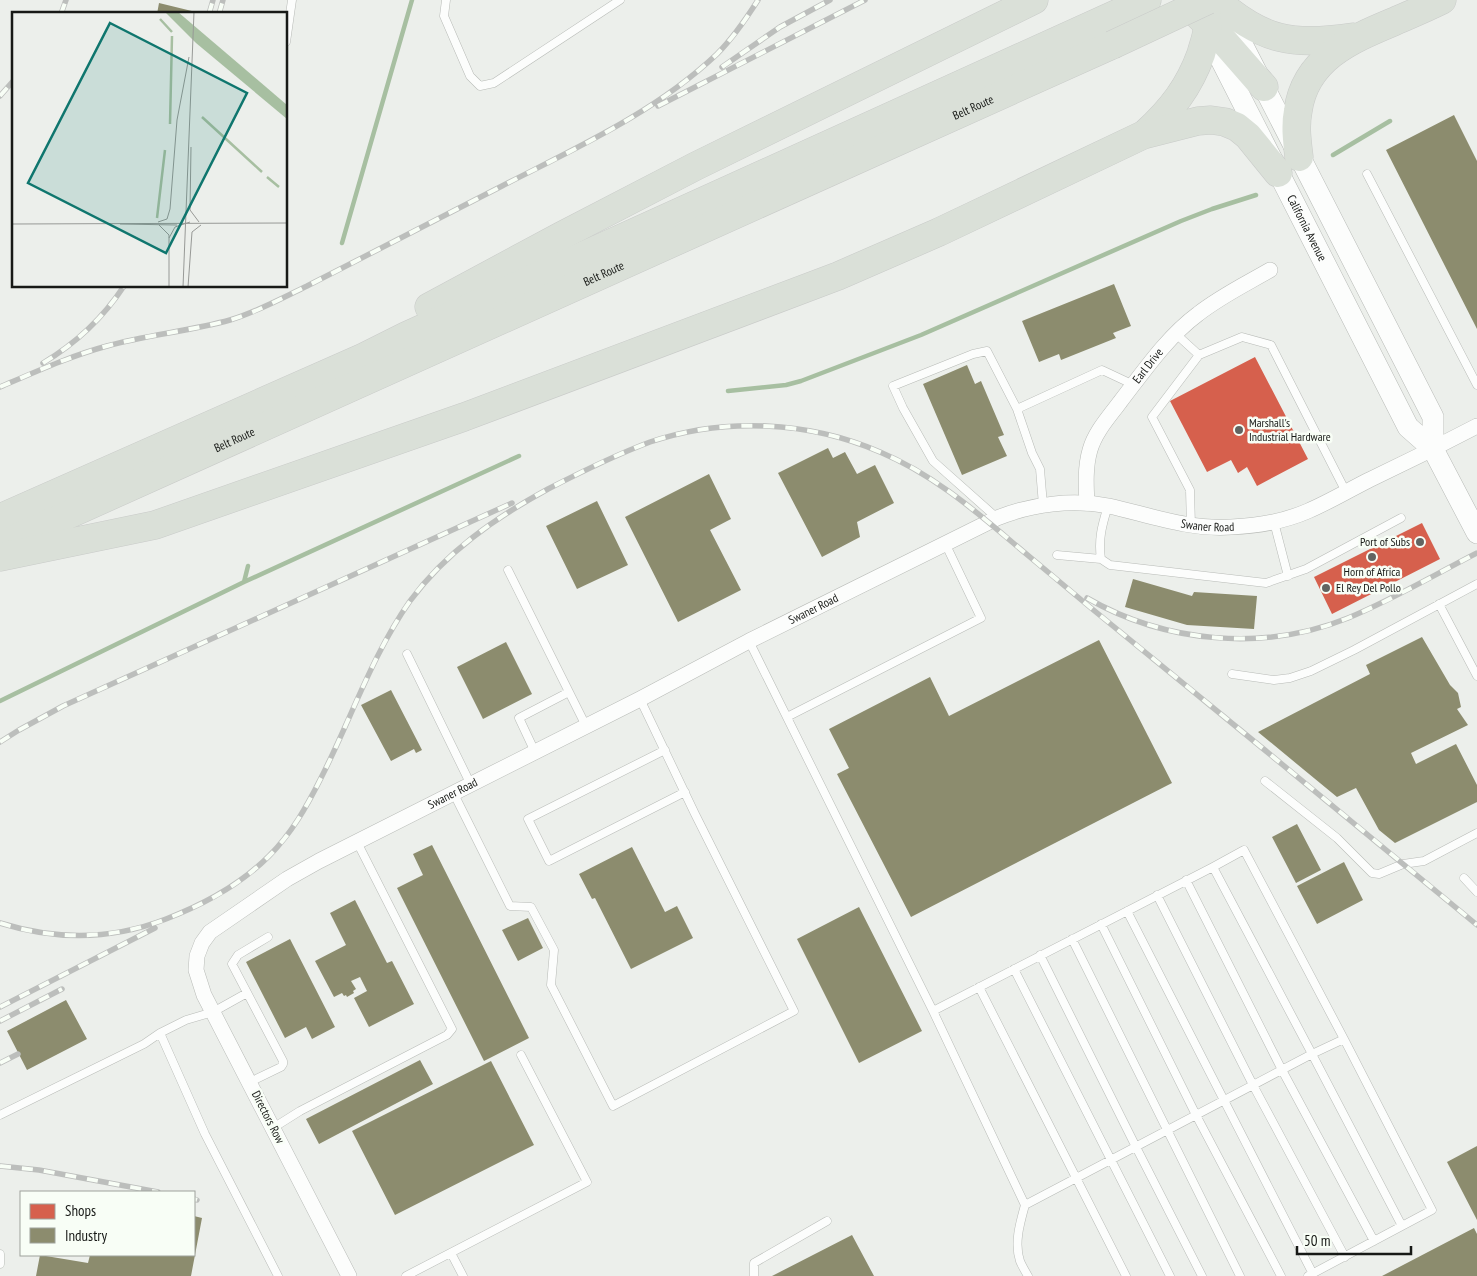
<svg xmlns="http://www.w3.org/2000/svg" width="1477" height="1276" viewBox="0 0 1477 1276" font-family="'PT Sans Narrow',sans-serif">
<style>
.shops{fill:#d6604d}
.industry{fill:#8c8c6e}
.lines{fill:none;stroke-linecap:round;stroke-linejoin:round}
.stream{stroke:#a7bfa1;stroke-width:4.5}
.service-casing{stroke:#b8bbb7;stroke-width:9}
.minor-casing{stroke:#b8bbb7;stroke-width:16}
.secondary-casing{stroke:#b8bbb7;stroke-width:22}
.motorway-casing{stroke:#c9cbc9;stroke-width:29}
.service{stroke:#fcfdfc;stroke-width:8}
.minor{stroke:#fcfdfc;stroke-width:15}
.secondary{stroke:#fcfdfc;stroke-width:21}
.motorway{stroke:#dae0d8;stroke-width:28}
.rail-casing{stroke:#bcbebc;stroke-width:5.5}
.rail{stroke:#f8fef6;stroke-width:4;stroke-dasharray:11;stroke-linecap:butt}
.motorway-bridge-casing{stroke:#c9cbc9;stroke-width:29;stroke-linecap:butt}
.motorway-bridge{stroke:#dae0d8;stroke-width:28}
.poi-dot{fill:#626461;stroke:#f8fef6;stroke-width:2}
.labels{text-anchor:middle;stroke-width:5;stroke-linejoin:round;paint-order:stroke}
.street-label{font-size:12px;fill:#171916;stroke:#f8fef6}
.poi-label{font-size:12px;fill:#171916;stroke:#f8fef6;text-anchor:start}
.inset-river{fill:none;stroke:#a7bfa1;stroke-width:2.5}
.inset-road{fill:none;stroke:#979996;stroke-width:1}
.view{fill:#0f766e;fill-opacity:0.15;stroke:#0f766e;stroke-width:2.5}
.inset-edge{fill:none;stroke:#171916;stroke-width:2.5}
</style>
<rect width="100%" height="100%" fill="#ecefeb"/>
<!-- shops -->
<path class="shops" d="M 1255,357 L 1308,459 L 1257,486 L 1247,467 L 1238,473 L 1231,460 L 1207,472 L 1170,401 Z
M 1422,523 L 1440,559 L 1332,614 L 1314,577 Z"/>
<!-- industry -->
<path class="industry" d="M 159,3 L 200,13 L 200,14 L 157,14 Z
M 1454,115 L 1477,161 L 1477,329 L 1386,150 Z
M 1114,284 L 1131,326 L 1113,333 L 1116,338 L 1061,360 L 1059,354 L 1039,362 L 1022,321 Z
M 967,365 L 975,384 L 981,381 L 1004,435 L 998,437 L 1007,456 L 962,475 L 923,384 Z
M 828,448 L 833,458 L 845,452 L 857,474 L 875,465 L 894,503 L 857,522 L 860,537 L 822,557 L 778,473 Z
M 709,474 L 731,519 L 710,530 L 741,590 L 678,622 L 625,517 Z
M 597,501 L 628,565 L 577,589 L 546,526 Z
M 1133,579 L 1192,596 L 1194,592 L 1257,596 L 1254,629 L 1187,625 L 1125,607 Z
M 1422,637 L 1450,685 L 1458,693 L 1461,707 L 1457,709 L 1468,725 L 1411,753 L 1416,764 L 1456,744 L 1477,785 L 1477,802 L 1395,843 L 1379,830 L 1356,788 L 1337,797 L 1258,732 L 1370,674 L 1366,665 Z
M 1099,640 L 1172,783 L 911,917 L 837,774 L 849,768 L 829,729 L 930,677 L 949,716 Z
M 506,642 L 532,694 L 483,719 L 457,667 Z
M 391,690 L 422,750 L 416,753 L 414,749 L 391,761 L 361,705 Z
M 1297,824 L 1321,870 L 1296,883 L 1272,837 Z
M 432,845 L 529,1038 L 484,1061 L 397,888 L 423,875 L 413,854 Z
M 632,847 L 665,912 L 677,906 L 693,938 L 631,969 L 595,898 L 592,899 L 579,874 Z
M 1344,862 L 1363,900 L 1317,924 L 1297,886 Z
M 355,900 L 387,963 L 392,961 L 414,1004 L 369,1027 L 354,998 L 367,991 L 360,977 L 351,981 L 356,989 L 353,991 L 354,993 L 347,997 L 346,995 L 344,996 L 342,993 L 334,997 L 315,961 L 346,945 L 330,913 Z
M 859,907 L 922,1031 L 859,1063 L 797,939 Z
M 528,918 L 543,948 L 518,961 L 502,930 Z
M 290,939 L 335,1027 L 312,1039 L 306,1027 L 285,1038 L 246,962 Z
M 66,1000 L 87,1039 L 27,1070 L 7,1031 Z
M 420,1060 L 433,1084 L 319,1144 L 306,1119 Z
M 491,1061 L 534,1145 L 395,1215 L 352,1131 Z
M 1477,1146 L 1477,1220 L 1447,1162 Z
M 194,1216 L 202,1218 L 191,1276 L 36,1276 L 40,1255 L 88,1263 L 90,1255 L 194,1255 Z
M 1474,1228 L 1477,1234 L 1477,1276 L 1382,1276 Z
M 852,1235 L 874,1276 L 772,1276 Z"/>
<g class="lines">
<!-- stream -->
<path class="stream" d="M 1333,155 L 1390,121
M 342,243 L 412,0
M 728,391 L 786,385 L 801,381 L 921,335 L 1181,221 L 1212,209 L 1256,195
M 244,582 L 248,566
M 0,701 L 244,582 L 519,456"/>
<!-- service casing -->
<g class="service-casing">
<path id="service" d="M 446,0 L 444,16 L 470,76 L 480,86 L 494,83 L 620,0
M 286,42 L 292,0
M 1367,174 L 1477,385
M 1176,334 L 1199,355 L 1242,337 L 1271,345 L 1346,492
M 1043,505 L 1040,469 L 1032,453 L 1017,409 L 1102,370 L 1134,385
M 1108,506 C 1102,525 1098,540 1101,559 L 1110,565 L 1266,583 L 1306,569 L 1401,518
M 997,518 L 933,461 L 903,408 L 893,386 L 973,354 L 987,351 L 1017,409
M 1274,522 L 1288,576
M 1191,526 L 1190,490 L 1152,417 L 1199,355
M 1057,555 L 1101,559
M 508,570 L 569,692
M 1439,604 L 1477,676
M 749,641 L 933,1011 L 1025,1205 L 1312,1054 L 1213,867 L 933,1011
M 407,654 L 471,785
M 1232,674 L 1274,680 L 1290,678 L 1311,671 L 1354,650 L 1477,584
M 787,717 L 981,618 L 945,543
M 665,750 L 528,819 L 549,861 L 685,792
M 535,752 L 519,718 L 569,692 L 586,726
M 1265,781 L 1337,838 L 1372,873 L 1379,874 L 1403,864 L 1424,861 L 1477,833
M 454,794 L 510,906 L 531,907 L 554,950 L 551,985 L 613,1106 L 794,1011 L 695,814 L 640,699
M 1213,867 L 1244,850 L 1344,1039
M 1464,878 L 1477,892
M 1186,880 L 1282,1070 L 1374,1241
M 1157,895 L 1253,1085 L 1345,1257
M 1127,911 L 1313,1274
M 1101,924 L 1196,1115 L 1281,1276
M 1072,939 L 1240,1276
M 1040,955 L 1136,1147 L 1202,1276
M 1014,969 L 1170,1276
M 979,987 L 1126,1276
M 247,993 L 213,1012 L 186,1020 L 160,1033 L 205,1134 L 278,1276
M 250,1082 L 281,1067 L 283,1064 L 283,1061 L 232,964 L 238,955 L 268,937
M 0,1115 L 144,1044 L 160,1033
M 273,1128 L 300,1111 L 447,1035 L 452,1029 L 357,842
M 1025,1205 C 1020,1223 1014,1243 1020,1261 C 1022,1266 1025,1271 1028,1276
M 451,1253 L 463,1276
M 0,1254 L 0,1264
M 406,1276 L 587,1182 L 521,1055
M 754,1276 L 754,1263 L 827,1221
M 1308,1276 L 1432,1210 L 1344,1039 L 1312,1054 L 1402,1226"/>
</g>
<!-- minor casing -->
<g class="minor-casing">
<g id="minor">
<path id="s1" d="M 1087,503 C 1086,486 1085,467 1090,450 C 1095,432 1109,417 1120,402 C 1144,371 1167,337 1198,314 C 1221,296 1246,284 1270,270"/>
<path id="s2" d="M 349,1276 L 204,995 L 196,970 L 197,956 L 202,943 L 210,932 L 287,879 L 319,861 L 640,699 L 749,641 L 997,518 C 1032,504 1072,499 1109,506 C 1149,515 1189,530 1231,527 C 1257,526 1285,521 1308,511 C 1329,502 1349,490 1369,480 C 1405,463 1441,445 1477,426"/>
</g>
</g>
<!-- secondary casing -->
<g class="secondary-casing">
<g id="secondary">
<path d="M 1223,7 L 1433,417 L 1433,449"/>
<path id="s3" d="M 1207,32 L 1408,427 L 1433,449 L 1477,533"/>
</g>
</g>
<!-- motorway casing -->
<g class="motorway-casing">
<g id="motorway">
<path d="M 1216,0 C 1262,41 1293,46 1353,37"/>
<path d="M 1197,14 L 1222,39 L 1264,87"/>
<path d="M 1146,133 C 1172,109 1189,87 1201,54 C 1203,46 1206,39 1207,31 C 1208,21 1206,10 1205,0"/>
<path d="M 1299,157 C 1297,141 1295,126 1298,111 C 1305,59 1350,40 1393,22 C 1409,15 1426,8 1442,0"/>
<path d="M 429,307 L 561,236 L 696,166 L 1034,0"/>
<path d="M 0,518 L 364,357 L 406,336 L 1147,0"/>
<path id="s4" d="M 1,545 L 1112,45"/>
<path d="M 0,557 L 155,525 L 464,417 L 838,276 L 939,232 L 1143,135 L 1198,121 L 1211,120 L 1225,122 L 1237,127 L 1248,136 L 1278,173"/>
</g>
</g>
<!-- service -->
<use href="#service" class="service"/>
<!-- minor -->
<use href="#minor" class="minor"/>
<!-- secondary -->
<use href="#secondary" class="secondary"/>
<!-- motorway -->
<use href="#motorway" class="motorway"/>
<!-- rail casing -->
<g class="rail-casing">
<path id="rail" d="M 61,14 L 66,0
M 209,14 L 213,0
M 219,14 L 223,0
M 722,67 L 780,27 L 830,0
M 0,96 L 14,80
M 658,106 L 865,0
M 43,363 C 75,344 103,318 124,286
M 0,387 C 35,372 70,356 107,346 C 147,335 190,331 230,320 C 257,312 282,298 307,286 C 372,253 437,219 502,186 C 576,148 656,112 717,54 C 733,38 746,19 758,0
M 1087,598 C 1165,643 1264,652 1348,618 C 1392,600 1434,575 1477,553
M 0,742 L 19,730 L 63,706 L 512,503
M 0,923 C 55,940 112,940 166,919 C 205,904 240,885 269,856 C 292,833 307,806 321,778 C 351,719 372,655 410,601 C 446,552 495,518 548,489 C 581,472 615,455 650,442 C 724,417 809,421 880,452 C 930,473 971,507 1012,542 C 1038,564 1065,586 1091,608 C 1220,713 1349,819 1477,925
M 0,1007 L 155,928
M 0,1021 L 62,989
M 0,1063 L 18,1054
M 0,1166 L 39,1170 L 158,1192
M 194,1199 L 197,1200"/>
</g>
<!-- rail -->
<use href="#rail" class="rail"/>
<!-- motorway-bridge casing -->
<g class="motorway-bridge-casing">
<path id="motorway-bridge" d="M 1112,45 L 1208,0"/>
</g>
<!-- motorway-bridge -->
<use href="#motorway-bridge" class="motorway-bridge"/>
</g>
<!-- markers -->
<g class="poi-dot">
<circle cx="1239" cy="430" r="5"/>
<circle cx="1420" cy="542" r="5"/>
<circle cx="1372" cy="557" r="5"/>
<circle cx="1326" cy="588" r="5"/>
</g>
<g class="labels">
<!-- street labels -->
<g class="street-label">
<text dy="4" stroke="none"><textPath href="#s4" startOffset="1066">Belt Route</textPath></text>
<text dy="4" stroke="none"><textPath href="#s3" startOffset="220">California Avenue</textPath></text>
<text dy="4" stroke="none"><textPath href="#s4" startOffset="661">Belt Route</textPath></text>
<text dy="4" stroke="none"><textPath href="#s1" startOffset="156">Earl Drive</textPath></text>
<text dy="4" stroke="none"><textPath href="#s4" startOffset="256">Belt Route</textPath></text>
<text dy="4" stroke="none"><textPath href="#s2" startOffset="1489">Swaner Road</textPath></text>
<text dy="4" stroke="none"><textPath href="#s2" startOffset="1069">Swaner Road</textPath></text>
<text dy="4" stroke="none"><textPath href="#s2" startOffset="664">Swaner Road</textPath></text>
<text transform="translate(268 1117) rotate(63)" y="4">Directors Row</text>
</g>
<!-- poi labels -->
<g class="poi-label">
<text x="1249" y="427">Marshall's<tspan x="1249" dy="14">Industrial Hardware</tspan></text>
<text x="1410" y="546" text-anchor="end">Port of Subs</text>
<text x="1372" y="576" text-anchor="middle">Horn of Africa</text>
<text x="1336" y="592">El Rey Del Pollo</text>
</g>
</g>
<!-- overview -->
<g transform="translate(12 12)">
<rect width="275" height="275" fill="#ecefeb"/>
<path d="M 153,0 L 166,0 L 275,93 L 275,107 L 184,31 Z" fill="#a7bfa1"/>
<path class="inset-river" d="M 148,7 L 160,20M 190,105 L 250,160M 158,112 L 160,24M 255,165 L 267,175M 145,206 L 153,138"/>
<path class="inset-road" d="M 179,135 L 178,198 L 187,210M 146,210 L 155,207 L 158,197 L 165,108 L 177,45M 0,212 L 275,211M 108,212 L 165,213M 147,213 L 157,223 L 157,275M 157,226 L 163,215 L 178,210M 171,275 L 182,0M 176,275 L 180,220 L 189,213"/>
<path class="view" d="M 98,11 L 235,81 L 154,241 L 16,171 Z"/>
<rect width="275" height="275" class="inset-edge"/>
</g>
<!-- legend -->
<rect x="20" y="1191" width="175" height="65" fill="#f8fef6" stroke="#9ea29c"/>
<rect x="30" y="1204" width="25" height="15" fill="#d6604d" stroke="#9ea29c"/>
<text x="65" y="1216" font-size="15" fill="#171916">Shops</text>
<rect x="30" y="1228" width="25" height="15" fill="#8c8c6e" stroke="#9ea29c"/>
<text x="65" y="1241" font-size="15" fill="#171916">Industry</text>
<!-- scale -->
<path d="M1297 1246v8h114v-8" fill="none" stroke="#171916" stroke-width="2.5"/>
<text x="1304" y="1246" font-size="15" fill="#171916" stroke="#f8fef6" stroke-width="4" paint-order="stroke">50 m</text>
</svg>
